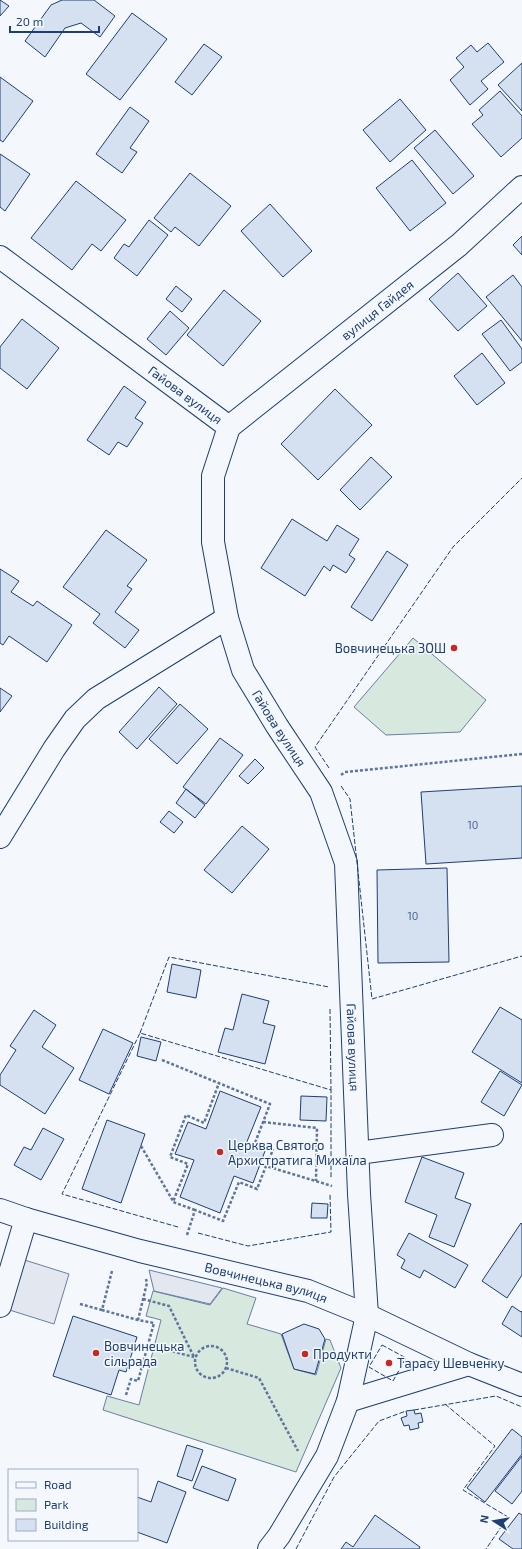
<svg xmlns="http://www.w3.org/2000/svg" width="522" height="1549" viewBox="0 0 522 1549" font-family="'Exo 2',sans-serif">
<style>
.green{fill:#d7e8df;stroke:#687fa3}
.parking{fill:#e3e8f0;stroke:#687fa3}
.building{fill:#d5e0f0;stroke:#1d3f73}
.lines{fill:none;stroke-linecap:round;stroke-linejoin:round}
.minor-casing{stroke:#1d3f73;stroke-width:24}
.path{stroke:#5e769c;stroke-width:2.5;stroke-dasharray:3 2;stroke-linecap:butt}
.minor{stroke:#f4f7fb;stroke-width:22}
.fence{stroke:#1d3f73;stroke-width:1;stroke-dasharray:5 2;stroke-linecap:butt}
.poi-dot{fill:#c62828;stroke:#f4f7fb;stroke-width:1.5}
.labels{text-anchor:middle;stroke-width:3;stroke-linejoin:round;paint-order:stroke}
.number-label{font-size:11px;fill:#4b6792}
.street-label{font-size:13px;fill:#1d3f73;stroke:#f4f7fb}
.poi-label{font-size:13px;fill:#1d3f73;stroke:#f4f7fb;text-anchor:start}
</style>
<rect width="100%" height="100%" fill="#f4f7fb"/>
<!-- green -->
<path class="green" d="M 413,638 L 486,700 L 460,732 L 386,735 L 354,707 Z
M 223,1288 L 256,1298 L 247,1324 L 281,1334 L 294,1369 L 316,1375 L 326,1339 L 330,1340 L 341,1368 L 296,1472 L 103,1410 L 107,1396 L 139,1405 L 161,1320 L 146,1316 L 153,1291 L 210,1305 Z"/>
<!-- parking -->
<path class="parking" d="M 15,1257 L 69,1274 L 54,1324 L 0,1307 Z
M 149,1270 L 222,1288 L 210,1304 L 154,1291 Z"/>
<!-- building -->
<path class="building" d="M 0,0 L 9,6 L 0,16 Z
M 62,0 L 94,0 L 115,16 L 100,37 L 81,23 L 65,28 L 45,57 L 25,41 L 51,5 Z
M 132,13 L 167,39 L 120,100 L 86,74 Z
M 488,43 L 504,62 L 481,81 L 488,89 L 470,105 L 450,80 L 464,67 L 456,58 L 471,45 L 477,52 Z
M 204,44 L 222,57 L 192,95 L 175,82 Z
M 522,63 L 522,111 L 498,85 Z
M 0,77 L 33,101 L 3,142 L 0,140 Z
M 500,91 L 522,116 L 522,138 L 501,157 L 472,124 L 483,115 L 479,110 Z
M 400,99 L 426,130 L 390,162 L 363,130 Z
M 130,107 L 149,121 L 130,148 L 137,152 L 122,173 L 96,154 Z
M 435,130 L 474,176 L 453,194 L 414,148 Z
M 0,154 L 30,174 L 5,211 L 0,207 Z
M 412,160 L 446,203 L 410,231 L 376,188 Z
M 190,173 L 231,206 L 199,246 L 175,227 L 171,232 L 154,218 Z
M 76,181 L 126,220 L 101,251 L 92,244 L 72,270 L 31,238 Z
M 270,204 L 312,251 L 283,277 L 241,231 Z
M 149,220 L 168,235 L 137,276 L 114,258 L 124,244 L 129,247 Z
M 522,236 L 522,255 L 513,245 Z
M 458,273 L 487,306 L 458,331 L 429,299 Z
M 513,275 L 522,287 L 522,341 L 486,297 Z
M 176,286 L 192,299 L 182,312 L 166,299 Z
M 224,290 L 261,321 L 223,366 L 187,335 Z
M 170,311 L 189,328 L 166,355 L 147,339 Z
M 22,319 L 59,348 L 27,389 L 0,368 L 0,347 Z
M 501,320 L 522,349 L 522,362 L 510,371 L 482,334 Z
M 482,353 L 505,383 L 477,405 L 454,376 Z
M 124,386 L 146,402 L 135,418 L 143,423 L 127,447 L 118,442 L 109,455 L 87,440 Z
M 335,389 L 372,425 L 318,480 L 281,444 Z
M 371,457 L 392,477 L 360,510 L 340,490 Z
M 292,519 L 327,541 L 337,525 L 359,539 L 349,555 L 355,559 L 346,573 L 333,565 L 330,571 L 324,566 L 305,596 L 261,568 Z
M 106,530 L 147,560 L 127,586 L 132,589 L 115,612 L 139,630 L 125,648 L 93,623 L 100,614 L 63,587 Z
M 387,551 L 408,565 L 372,621 L 351,607 Z
M 0,569 L 19,581 L 11,592 L 33,606 L 37,601 L 72,625 L 47,662 L 9,636 L 3,645 L 0,643 Z
M 159,687 L 177,704 L 137,749 L 119,732 Z
M 0,688 L 12,696 L 0,712 Z
M 180,704 L 208,729 L 177,764 L 149,739 Z
M 220,738 L 243,755 L 206,804 L 183,787 Z
M 255,759 L 264,768 L 248,784 L 239,776 Z
M 522,786 L 522,858 L 426,864 L 421,792 Z
M 186,789 L 205,805 L 195,818 L 176,803 Z
M 169,811 L 183,822 L 174,833 L 160,822 Z
M 242,826 L 269,849 L 232,893 L 204,870 Z
M 447,868 L 449,962 L 378,963 L 377,870 Z
M 172,964 L 201,970 L 196,998 L 167,992 Z
M 242,994 L 269,1001 L 263,1023 L 275,1026 L 265,1064 L 218,1052 L 225,1028 L 233,1030 Z
M 500,1007 L 522,1020 L 522,1083 L 472,1052 Z
M 34,1010 L 56,1025 L 42,1047 L 74,1068 L 45,1114 L 0,1085 L 0,1075 L 16,1050 L 10,1046 Z
M 103,1029 L 133,1043 L 109,1094 L 79,1080 Z
M 141,1037 L 161,1042 L 156,1061 L 137,1056 Z
M 500,1071 L 522,1085 L 504,1116 L 481,1102 Z
M 220,1091 L 261,1107 L 246,1144 L 265,1151 L 253,1183 L 234,1176 L 220,1213 L 180,1197 L 194,1160 L 175,1154 L 188,1122 L 206,1129 Z
M 301,1096 L 327,1097 L 326,1121 L 300,1120 Z
M 107,1120 L 145,1134 L 121,1203 L 82,1189 Z
M 43,1128 L 64,1139 L 41,1180 L 14,1165 L 24,1147 L 31,1150 Z
M 422,1157 L 464,1173 L 455,1198 L 471,1204 L 454,1247 L 429,1237 L 437,1215 L 405,1202 Z
M 312,1203 L 328,1204 L 327,1218 L 311,1218 Z
M 521,1223 L 522,1224 L 522,1275 L 507,1298 L 482,1281 Z
M 409,1233 L 468,1265 L 455,1288 L 424,1270 L 420,1278 L 401,1268 L 405,1260 L 397,1255 Z
M 512,1306 L 521,1312 L 522,1311 L 522,1337 L 502,1324 Z
M 73,1316 L 137,1337 L 126,1372 L 119,1370 L 111,1395 L 53,1376 Z
M 304,1324 L 319,1329 L 325,1339 L 315,1374 L 294,1369 L 282,1334 Z
M 414,1410 L 415,1414 L 421,1413 L 423,1422 L 418,1423 L 419,1428 L 410,1430 L 409,1425 L 404,1426 L 401,1418 L 407,1416 L 406,1411 Z
M 512,1429 L 522,1437 L 522,1454 L 485,1502 L 467,1488 Z
M 187,1445 L 203,1450 L 192,1481 L 177,1476 Z
M 522,1456 L 522,1491 L 512,1504 L 495,1491 Z
M 202,1466 L 236,1479 L 228,1501 L 193,1488 Z
M 158,1481 L 186,1492 L 167,1543 L 137,1532 L 137,1497 L 151,1502 Z
M 519,1513 L 522,1515 L 522,1549 L 513,1549 L 499,1539 Z
M 375,1515 L 420,1547 L 419,1549 L 341,1549 L 346,1542 L 353,1547 Z"/>
<g class="lines">
<!-- minor casing -->
<g class="minor-casing">
<g id="minor">
<path id="s1" d="M 0,257 L 229,427 L 213,476 L 213,542 L 227,618 L 243,670 L 277,726 L 321,792 L 346,863 L 359,1194 L 367,1315 L 348,1401 L 327,1456 L 279,1536 L 269,1549"/>
<path id="s2" d="M 229,427 L 459,245 L 522,187"/>
<path d="M 0,837 L 54,749 L 75,719 L 96,699 L 227,618"/>
<path d="M 358,1153 L 492,1135"/>
<path id="s3" d="M 0,1210 L 26,1219 L 140,1251 L 308,1291 L 367,1315 L 469,1364 L 522,1385"/>
<path d="M 0,1306 L 26,1219"/>
<path d="M 348,1401 L 469,1364"/>
</g>
</g>
<!-- path -->
<path class="path" d="M 341,775 L 345,772 L 522,754
M 162,1060 L 270,1104 L 255,1143 L 273,1150 L 266,1166
M 263,1122 L 317,1128 L 316,1181
M 141,1146 L 173,1201
M 195,1210 L 173,1202 L 188,1164 L 170,1157 L 186,1115 L 204,1123 L 219,1083
M 187,1235 L 195,1210 L 223,1221 L 239,1182 L 257,1189 L 266,1166 L 332,1186
M 112,1271 L 102,1310 L 138,1320
M 143,1299 L 169,1306 L 194,1357
M 80,1304 L 102,1310
M 148,1345 L 194,1357
M195 1362a16 16 0 1 1 32 0a16 16 0 1 1-32 0Z
M 226,1368 L 259,1378 L 298,1451
M 126,1395 L 131,1379 L 138,1381 L 154,1323 L 138,1320 L 147,1283 L 146,1279"/>
<!-- minor -->
<use href="#minor" class="minor"/>
<!-- fence -->
<path class="fence" d="M 329,768 L 315,747 L 453,547 L 522,478
M 341,786 L 350,799 L 372,999 L 522,956
M 330,1009 L 331,1090
M 140,1033 L 169,957 L 329,987
M 178,1227 L 62,1194 L 140,1033 L 331,1090 L 331,1179
M 198,1233 L 248,1246 L 331,1232 L 330,1194
M 382,1345 L 406,1358 L 393,1381 L 369,1367 Z
M 445,1404 L 495,1446 L 463,1490 L 508,1517 L 486,1549
M 414,1410 L 496,1396 L 522,1407
M 296,1549 L 334,1477 L 379,1421 L 406,1411"/>
</g>
<!-- markers -->
<g class="poi-dot">
<circle cx="454" cy="648" r="4"/>
<circle cx="220" cy="1152" r="4"/>
<circle cx="96" cy="1353" r="4"/>
<circle cx="305" cy="1354" r="4"/>
<circle cx="389" cy="1363" r="4"/>
</g>
<g class="labels">
<!-- number labels -->
<g class="number-label">
<text x="473" y="829">10</text>
<text x="413" y="920">10</text>
</g>
<!-- street labels -->
<g class="street-label">
<text dy="5" stroke="none"><textPath href="#s2" startOffset="189">вулиця Гайдея</textPath></text>
<text dy="5" stroke="none"><textPath href="#s1" startOffset="231">Гайова вулиця</textPath></text>
<text dy="5" stroke="none"><textPath href="#s1" startOffset="603">Гайова вулиця</textPath></text>
<text dy="5" stroke="none"><textPath href="#s1" startOffset="939">Гайова вулиця</textPath></text>
<text dy="5" stroke="none"><textPath href="#s3" startOffset="276">Вовчинецька вулиця</textPath></text>
</g>
<!-- poi labels -->
<g class="poi-label">
<text x="446" y="653" text-anchor="end">Вовчинецька ЗОШ</text>
<text x="228" y="1150">Церква Святого<tspan x="228" dy="15">Архистратига Михаїла</tspan></text>
<text x="104" y="1351">Вовчинецька<tspan x="104" dy="15">сільрада</tspan></text>
<text x="313" y="1359">Продукти</text>
<text x="397" y="1368">Тарасу Шевченку</text>
</g>
</g>
<!-- legend -->
<rect x="8" y="1469" width="130" height="72" fill="#f4f7fb" stroke="#9eadc5"/>
<rect x="16" y="1482" width="20" height="6" fill="#f4f7fb" stroke="#9eadc5"/>
<text x="44" y="1489" font-size="12" fill="#1d3f73">Road</text>
<rect x="16" y="1499" width="20" height="12" fill="#d7e8df" stroke="#9eadc5"/>
<text x="44" y="1509" font-size="12" fill="#1d3f73">Park</text>
<rect x="16" y="1519" width="20" height="12" fill="#d5e0f0" stroke="#9eadc5"/>
<text x="44" y="1529" font-size="12" fill="#1d3f73">Building</text>
<!-- north arrow -->
<g transform="translate(494 1521) rotate(282)" stroke="#f4f7fb" stroke-width="3" paint-order="stroke">
<path d="M0-3L7 15L0 10L-7 15Z" fill="#1d3f73"/>
<text y="-6" font-size="11" font-weight="bold" text-anchor="middle" fill="#1d3f73">N</text>
</g>
<!-- scale -->
<path d="M10 26v6h89v-6" fill="none" stroke="#1d3f73" stroke-width="2"/>
<text x="16" y="26" font-size="12" fill="#1d3f73" stroke="#f4f7fb" stroke-width="3" paint-order="stroke">20 m</text>
</svg>
